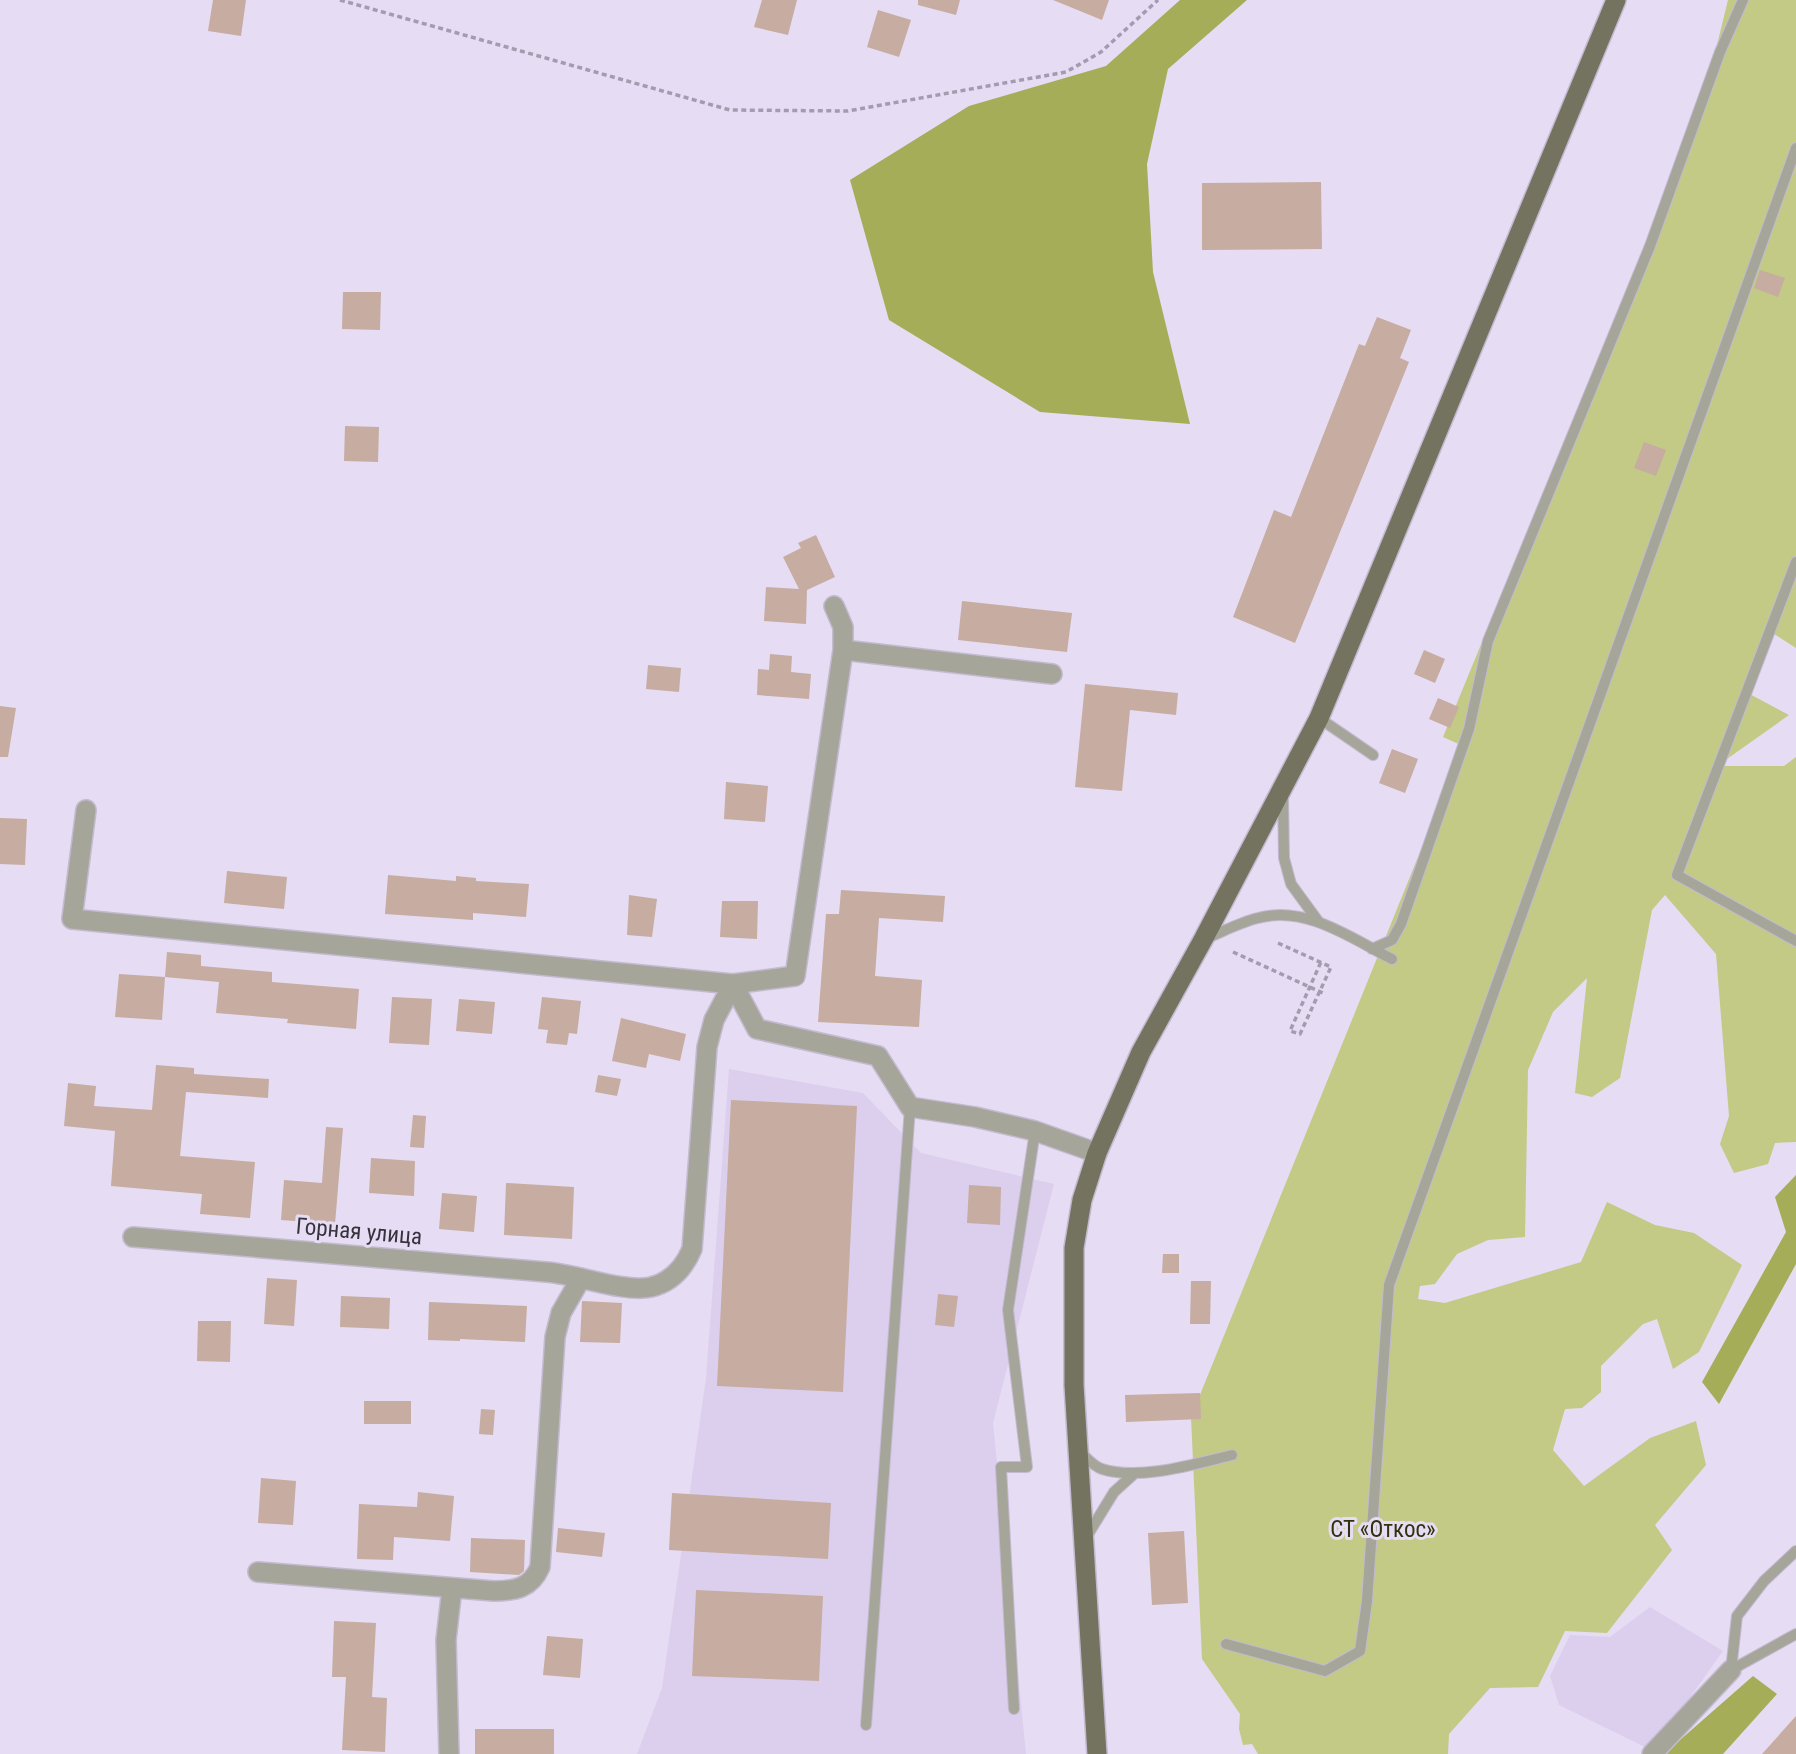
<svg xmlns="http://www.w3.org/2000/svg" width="1796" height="1754" viewBox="0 0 1796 1754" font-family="'Roboto Condensed',sans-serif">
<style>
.built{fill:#dccfee}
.green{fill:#c2ca85}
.forest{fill:#a5ad59}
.building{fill:#c6aca1}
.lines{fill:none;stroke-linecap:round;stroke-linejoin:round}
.service-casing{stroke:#c3bacf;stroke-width:12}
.minor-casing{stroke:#c3bacf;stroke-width:22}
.primary-casing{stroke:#c3bacf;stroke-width:22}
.path{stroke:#a39cae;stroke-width:3.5;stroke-dasharray:5 3.5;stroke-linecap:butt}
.service{stroke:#a5a59a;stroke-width:10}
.minor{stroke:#a5a59a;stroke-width:19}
.primary{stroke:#737360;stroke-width:19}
.labels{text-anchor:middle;stroke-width:6;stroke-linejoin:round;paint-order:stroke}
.street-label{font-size:23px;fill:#37333d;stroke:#e6dcf4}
.park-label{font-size:23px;fill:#2e320d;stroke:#e6dcf4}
</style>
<rect width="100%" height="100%" fill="#e6dcf4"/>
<!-- built -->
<path class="built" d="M 729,1069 L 863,1093 L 921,1153 L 1054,1184 L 993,1423 L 1026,1754 L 637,1754 L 662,1688 L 706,1378 Z
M 1650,1607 L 1723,1651 L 1681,1710 L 1645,1747 L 1559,1705 L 1550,1676 L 1570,1635 L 1610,1637 Z"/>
<!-- green -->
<path class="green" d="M 1728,0 L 1796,0 L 1796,648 L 1768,630 L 1744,691 L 1789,715 L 1717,766 L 1784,766 L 1796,757 L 1796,1142 L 1775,1143 L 1768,1164 L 1734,1173 L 1720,1144 L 1729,1116 L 1716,954 L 1665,895 L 1652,910 L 1620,1078 L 1592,1097 L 1575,1093 L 1587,978 L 1553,1012 L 1528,1070 L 1525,1237 L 1488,1240 L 1457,1254 L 1435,1284 L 1420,1286 L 1418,1299 L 1445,1303 L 1581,1262 L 1607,1202 L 1655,1225 L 1694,1233 L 1742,1265 L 1699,1352 L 1673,1369 L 1657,1319 L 1643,1324 L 1601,1366 L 1601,1392 L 1582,1408 L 1565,1409 L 1553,1450 L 1584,1486 L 1650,1438 L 1696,1421 L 1706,1465 L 1655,1525 L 1672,1550 L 1607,1633 L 1565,1631 L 1538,1687 L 1490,1688 L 1449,1734 L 1448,1754 L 1258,1754 L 1252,1744 L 1243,1745 L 1239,1729 L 1240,1714 L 1202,1659 L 1191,1417 L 1463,746 L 1443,737 L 1702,106 Z"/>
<!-- forest -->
<path class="forest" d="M 1180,0 L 1247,0 L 1168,69 L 1147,164 L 1153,272 L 1190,424 L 1040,412 L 889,320 L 850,180 L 969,106 L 1106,66 Z
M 1796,1175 L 1796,1264 L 1719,1404 L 1702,1382 L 1786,1232 L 1775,1197 Z
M 1753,1676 L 1777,1694 L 1723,1754 L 1664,1754 Z"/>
<!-- building -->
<path class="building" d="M 213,0 L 246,0 L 241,36 L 208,31 Z
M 762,0 L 797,0 L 788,35 L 754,27 Z
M 918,0 L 960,0 L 956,15 L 918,5 Z
M 1053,0 L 1109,0 L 1102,20 Z
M 878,10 L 911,20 L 899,57 L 867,47 Z
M 1321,182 L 1322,249 L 1202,250 L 1202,183 Z
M 1760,270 L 1785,278 L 1778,297 L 1754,288 Z
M 343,292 L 381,292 L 380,330 L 342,329 Z
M 1377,317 L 1411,330 L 1400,358 L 1409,362 L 1295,643 L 1233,617 L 1274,510 L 1291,517 L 1359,344 L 1365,346 Z
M 345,426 L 379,427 L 378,462 L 344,461 Z
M 1644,442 L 1666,450 L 1656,476 L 1634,468 Z
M 816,535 L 835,577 L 807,590 L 806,624 L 764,621 L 766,587 L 799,589 L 783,557 L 801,548 L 798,543 Z
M 962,601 L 1072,613 L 1067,652 L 958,640 Z
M 1424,650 L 1445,659 L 1435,683 L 1414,674 Z
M 770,654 L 792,656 L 791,672 L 811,674 L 809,699 L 757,695 L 758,669 L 769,670 Z
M 648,665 L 681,668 L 679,692 L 646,689 Z
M 1085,684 L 1178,693 L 1176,715 L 1130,710 L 1122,791 L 1075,787 Z
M 1438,698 L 1459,707 L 1450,728 L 1429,719 Z
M 0,706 L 16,708 L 8,757 L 0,757 Z
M 1392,749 L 1418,759 L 1405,793 L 1379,783 Z
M 726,782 L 768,786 L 765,822 L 724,819 Z
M 0,818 L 27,819 L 25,865 L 0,864 Z
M 227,871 L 287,877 L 284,909 L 224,903 Z
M 388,875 L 456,881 L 456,876 L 476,878 L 476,881 L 529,884 L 526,917 L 473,913 L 473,920 L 385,914 Z
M 841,890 L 945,896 L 943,922 L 879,918 L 875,976 L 922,980 L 919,1027 L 818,1022 L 826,914 L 839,914 Z
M 629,895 L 657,899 L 652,937 L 627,935 Z
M 722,901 L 758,901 L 757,939 L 720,937 Z
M 167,952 L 201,955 L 201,966 L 272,972 L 272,982 L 359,989 L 356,1029 L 287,1023 L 288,1019 L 216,1013 L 219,982 L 165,977 Z
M 119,974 L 165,977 L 162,1020 L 115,1017 Z
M 392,997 L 432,999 L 429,1045 L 389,1043 Z
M 542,997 L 581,1001 L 577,1034 L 569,1033 L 567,1045 L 546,1043 L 548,1030 L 538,1029 Z
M 459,999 L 495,1002 L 492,1034 L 456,1031 Z
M 621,1018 L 686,1034 L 680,1061 L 649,1054 L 646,1068 L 612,1061 Z
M 156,1065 L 194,1068 L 194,1074 L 269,1079 L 268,1098 L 186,1092 L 180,1156 L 255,1162 L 250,1218 L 200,1214 L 202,1194 L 111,1186 L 115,1131 L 64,1126 L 68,1083 L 96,1086 L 94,1106 L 152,1110 Z
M 598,1075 L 621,1079 L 617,1096 L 595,1092 Z
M 731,1100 L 857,1106 L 843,1392 L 717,1386 Z
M 413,1115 L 426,1116 L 424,1148 L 410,1147 Z
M 326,1127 L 343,1128 L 335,1224 L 281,1220 L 284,1180 L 322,1183 Z
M 371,1158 L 415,1161 L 414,1196 L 369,1193 Z
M 506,1183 L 574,1187 L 572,1239 L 504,1235 Z
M 969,1185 L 1001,1187 L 1000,1225 L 967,1223 Z
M 442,1193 L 477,1196 L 474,1232 L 439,1229 Z
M 1163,1254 L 1179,1254 L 1179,1273 L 1162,1273 Z
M 267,1278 L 297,1280 L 294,1326 L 264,1324 Z
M 1191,1281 L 1211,1281 L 1210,1324 L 1190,1324 Z
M 938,1294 L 958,1296 L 954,1327 L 935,1325 Z
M 341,1296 L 390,1298 L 389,1329 L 340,1327 Z
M 582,1301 L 622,1303 L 620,1343 L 580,1342 Z
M 429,1302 L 527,1306 L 525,1342 L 460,1339 L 460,1341 L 428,1340 Z
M 198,1321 L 231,1321 L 230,1362 L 197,1361 Z
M 1200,1393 L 1201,1419 L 1126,1422 L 1125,1395 Z
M 364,1401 L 411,1401 L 411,1424 L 364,1424 Z
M 481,1409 L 495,1410 L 493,1435 L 479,1434 Z
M 261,1478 L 296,1481 L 293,1525 L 258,1523 Z
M 418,1492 L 454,1496 L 450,1541 L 394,1537 L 393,1560 L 357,1559 L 359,1504 L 417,1507 Z
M 672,1493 L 831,1503 L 828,1559 L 669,1550 Z
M 558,1528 L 605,1533 L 602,1557 L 556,1552 Z
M 1184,1531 L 1188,1603 L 1152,1605 L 1148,1533 Z
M 471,1538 L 525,1540 L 524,1571 L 519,1575 L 470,1572 Z
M 696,1590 L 823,1596 L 819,1681 L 692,1676 Z
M 334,1621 L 376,1623 L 372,1697 L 387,1698 L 385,1752 L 342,1750 L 346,1677 L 332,1677 Z
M 547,1636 L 583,1639 L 580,1678 L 543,1675 Z
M 1796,1716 L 1796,1754 L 1762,1754 Z
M 475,1729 L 554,1729 L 554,1754 L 475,1754 Z"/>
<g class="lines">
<!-- service casing -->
<g class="service-casing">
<path id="service" d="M 1796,562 L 1677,875 L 1796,941
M 1319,718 L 1373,755
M 1283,795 L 1284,858 L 1291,884 L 1318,921
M 1207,938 C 1224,931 1241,922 1258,918 C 1306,905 1351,938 1392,959
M 1372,949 L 1392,940 L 1401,924 L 1469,729 L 1488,641 L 1650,246 L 1720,52 L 1743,0
M 1080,1452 C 1087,1458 1093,1466 1102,1469 C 1140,1481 1194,1464 1232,1455
M 1087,1536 L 1114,1492 L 1135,1473
M 1226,1644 L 1325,1671 L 1360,1651 L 1367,1601 L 1389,1285 L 1796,148
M 1731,1670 L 1737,1616 L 1764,1581 L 1796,1551
M 1731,1670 L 1796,1634
M 1014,1709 L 1001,1467 L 1027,1467 L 1008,1310 L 1035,1131
M 866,1725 L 910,1107"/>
</g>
<!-- minor casing -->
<g class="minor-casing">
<path id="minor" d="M 843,650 L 1052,674
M 86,810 L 72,919 L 733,984 L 795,976 L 843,650 L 843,627 L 834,606
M 733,984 L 757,1029 L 878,1056 L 910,1107 L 975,1117 L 1035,1131 L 1097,1153
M 133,1237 C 271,1248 409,1260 546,1272 C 577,1274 623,1293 651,1287 C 672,1282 684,1268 692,1249 L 707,1047 L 714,1020 L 733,984
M 258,1572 L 494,1591 C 515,1591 531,1588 540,1567 L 555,1337 L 561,1313 L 581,1278
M 449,1754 L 446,1640 L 452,1588
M 1652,1754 L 1731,1670"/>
</g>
<!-- primary casing -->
<g class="primary-casing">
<path id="primary" d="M 1097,1754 L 1074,1385 L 1074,1248 L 1082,1200 L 1097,1153 L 1141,1052 L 1204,938 L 1319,718 L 1616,0"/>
</g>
<!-- path -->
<path class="path" d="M 340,0 L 730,110 L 848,111 L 1066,72 L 1101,52 L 1158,0
M 1278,943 L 1331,967 L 1300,1034 L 1290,1031 L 1321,962
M 1233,952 L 1325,994"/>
<!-- service -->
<use href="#service" class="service"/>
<!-- minor -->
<use href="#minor" class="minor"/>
<!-- primary -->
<use href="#primary" class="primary"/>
</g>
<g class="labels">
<!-- street labels -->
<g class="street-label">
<text transform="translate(359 1231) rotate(5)" y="8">Горная улица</text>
</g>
<!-- park labels -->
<g class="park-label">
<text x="1383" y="1537">СТ «Откос»</text>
</g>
</g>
</svg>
